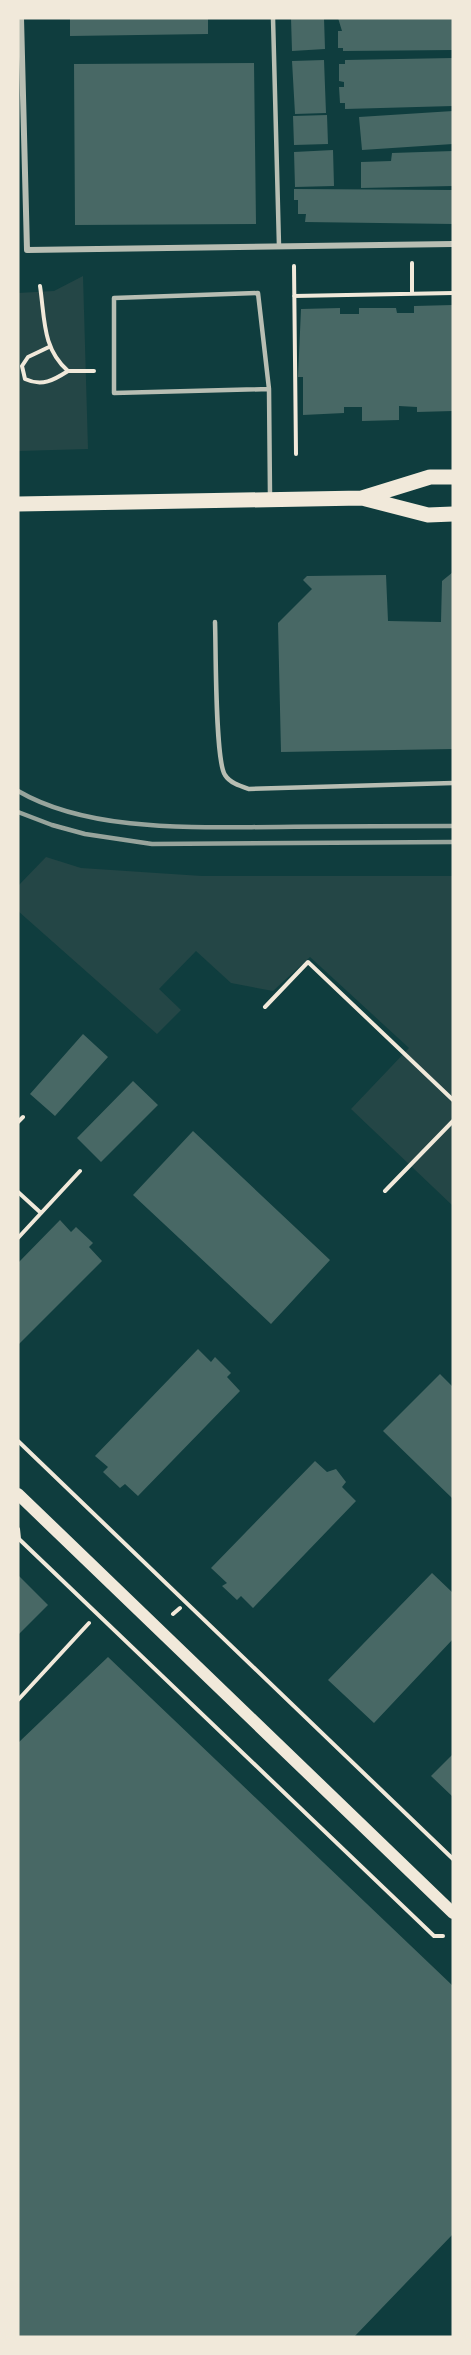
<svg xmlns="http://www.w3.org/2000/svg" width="471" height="2355" viewBox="0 0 471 2355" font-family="'Work Sans',sans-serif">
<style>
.green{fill:#244646}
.building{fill:#486865}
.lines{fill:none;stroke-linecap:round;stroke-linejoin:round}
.path{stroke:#f1e9da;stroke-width:4}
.service{stroke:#b8beb3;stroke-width:4.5}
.minor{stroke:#b8beb3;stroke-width:6}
.secondary{stroke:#f1e9da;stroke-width:12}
.primary{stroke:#f1e9da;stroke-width:15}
.rail{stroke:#97a49c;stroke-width:4.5}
</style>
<rect width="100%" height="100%" fill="#0f3d3e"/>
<!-- green -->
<path class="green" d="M 83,276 L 88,449 L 18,451 L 18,293 L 54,291 Z
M 46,857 L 81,868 L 202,876 L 453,876 L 453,1206 L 351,1109 L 409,1048 L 310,957 L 273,991 L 231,983 L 196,951 L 159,989 L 181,1010 L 157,1034 L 18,911 L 18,886 Z"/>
<!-- building -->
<path class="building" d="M 70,18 L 208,18 L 208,34 L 70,36 Z
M 291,18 L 324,18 L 325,49 L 292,51 Z
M 338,18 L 453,18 L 453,50 L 343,51 L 343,48 L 338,48 L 338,31 L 342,31 Z
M 453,58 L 453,106 L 345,109 L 345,103 L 340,103 L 339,87 L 344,87 L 344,82 L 339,81 L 339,64 L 345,64 L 345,60 Z
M 324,60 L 326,113 L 295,114 L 292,61 Z
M 254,63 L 256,224 L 75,225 L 74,64 Z
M 453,111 L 453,144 L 362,150 L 359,117 Z
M 327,115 L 328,144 L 294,145 L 293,116 Z
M 333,150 L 334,186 L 295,187 L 294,152 Z
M 453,151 L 453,186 L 361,188 L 361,162 L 391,161 L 392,153 Z
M 294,189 L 453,190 L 453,224 L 305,222 L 306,214 L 298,214 L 298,200 L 294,200 Z
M 453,305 L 453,411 L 417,412 L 417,407 L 399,406 L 399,420 L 362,421 L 362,407 L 344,407 L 344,413 L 303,415 L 303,377 L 298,377 L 301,309 L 340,308 L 340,314 L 359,314 L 359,308 L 396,308 L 397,313 L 414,313 L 414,306 Z
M 453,572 L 453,749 L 281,752 L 278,623 L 312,589 L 303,580 L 307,576 L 386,575 L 388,621 L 441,622 L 442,581 Z
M 83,1034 L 108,1057 L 55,1116 L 30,1094 Z
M 133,1081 L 158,1105 L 101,1162 L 77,1138 Z
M 193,1131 L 330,1260 L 271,1324 L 133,1195 Z
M 60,1220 L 71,1232 L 76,1227 L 93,1243 L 89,1247 L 102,1261 L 18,1345 L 18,1263 Z
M 198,1349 L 211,1362 L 215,1357 L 231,1373 L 227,1377 L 240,1391 L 138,1496 L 125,1484 L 120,1488 L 103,1472 L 108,1467 L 95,1456 Z
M 440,1374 L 453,1387 L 453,1499 L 383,1431 Z
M 315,1461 L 327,1472 L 336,1469 L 346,1482 L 342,1487 L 356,1501 L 253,1608 L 241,1596 L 237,1600 L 222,1586 L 227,1583 L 211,1568 Z
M 432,1573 L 453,1593 L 453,1639 L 374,1723 L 328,1680 Z
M 18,1575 L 48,1605 L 18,1635 Z
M 108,1657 L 453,1986 L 453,2234 L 354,2337 L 18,2337 L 18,1743 Z
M 453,1754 L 453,1797 L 431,1776 Z"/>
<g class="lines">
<!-- path -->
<path class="path" d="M 412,263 L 412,294
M 294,266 L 296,454
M 40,286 C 45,319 42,348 68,371 L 94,371
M 294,296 L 453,293
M 49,347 L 28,357 L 22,366 L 25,379 C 42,387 54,380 68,371
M 265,1007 L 308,962 L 453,1100
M 18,1122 L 23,1117
M 385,1191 L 453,1121
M 18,1192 L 41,1213
M 18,1238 L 80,1171
M 18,1441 L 453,1859
M 18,1529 L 19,1539 L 434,1936 L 443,1936
M 173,1614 L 180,1608
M 18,1700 L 89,1623"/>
<!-- service -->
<path class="service" d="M 273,18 L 279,246
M 269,389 L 114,393 L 114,298 L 258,293 L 269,389 L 270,496
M 215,622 C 216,647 215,761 225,775 C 230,783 240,786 249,789 L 453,783"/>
<!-- minor -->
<path class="minor" d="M 21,18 L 27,250 L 453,244"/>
<!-- secondary -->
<path class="secondary" d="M 18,1494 L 453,1913"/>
<!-- primary -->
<path class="primary" d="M 362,498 L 430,477 L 453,477
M 18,504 L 362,498 L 428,515 L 453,514"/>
<!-- rail -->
<path class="rail" d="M 18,791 C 90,833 198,827 279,827 C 337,826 395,826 453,826
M 18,812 L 52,825 L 85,834 L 152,844 L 453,842"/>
</g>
<!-- border -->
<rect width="471" height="2355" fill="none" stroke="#f1e9da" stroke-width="39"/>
</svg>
